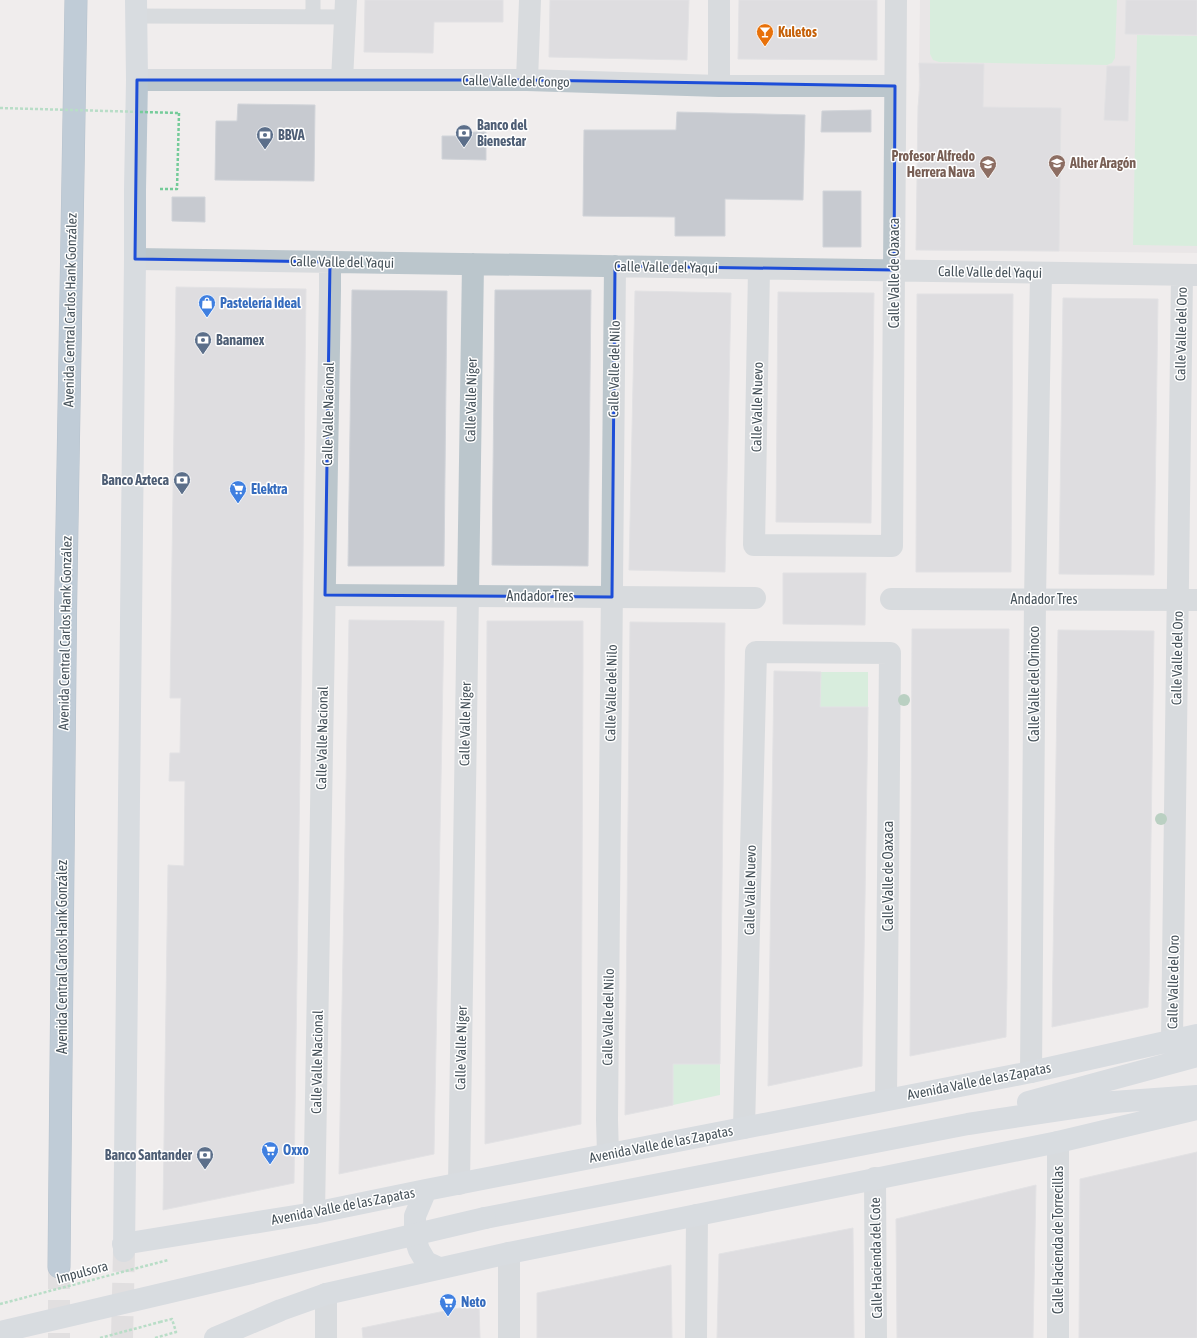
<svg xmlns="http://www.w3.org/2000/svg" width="1197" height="1338" viewBox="0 0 1197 1338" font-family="'Asap Condensed',sans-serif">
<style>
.education{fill:#e1dedf}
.green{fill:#bbeecb}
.building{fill:#c7cad0;stroke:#d1d4d9}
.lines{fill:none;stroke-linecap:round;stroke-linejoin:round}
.secondary-tunnel{stroke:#ceced0;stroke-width:22;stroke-dasharray:22 11;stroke-linecap:butt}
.motorway-tunnel{stroke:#ceced0;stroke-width:22;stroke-dasharray:22 11;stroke-linecap:butt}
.motorway-casing{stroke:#708fa7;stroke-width:23}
.path{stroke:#74cb99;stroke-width:2.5;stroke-dasharray:3 2;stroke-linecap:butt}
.service{stroke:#bbc6cc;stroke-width:15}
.pedestrian{stroke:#bbc6cc;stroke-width:22}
.minor{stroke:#bbc6cc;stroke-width:22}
.secondary{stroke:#bac7d1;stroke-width:22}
.motorway{stroke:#85a4bc;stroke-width:22}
.path-bridge{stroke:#74cb99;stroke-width:2.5;stroke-dasharray:3 2;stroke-linecap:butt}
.secondary-bridge{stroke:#bac7d1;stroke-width:22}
.tree{fill:#79ae8e}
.marked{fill:none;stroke:#1d4ed8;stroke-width:3;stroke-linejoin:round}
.labels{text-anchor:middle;stroke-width:3;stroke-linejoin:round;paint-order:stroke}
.food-label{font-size:14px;font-weight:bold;fill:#c56008;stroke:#fff;text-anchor:start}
.street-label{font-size:14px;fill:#46525a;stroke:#fff}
.service-label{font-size:14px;font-weight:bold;fill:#4e5e75;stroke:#fff;text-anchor:start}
.education-label{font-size:14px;font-weight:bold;fill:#785e54;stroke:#fff;text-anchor:end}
.shop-label{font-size:14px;font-weight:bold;fill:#366cbe;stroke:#fff;text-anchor:start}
</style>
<rect width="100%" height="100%" fill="#f0eded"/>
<!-- education -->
<path class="education" d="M 920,0 L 1197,0 L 1197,253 L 916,250 Z"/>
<!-- green -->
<path class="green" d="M 930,0 L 1117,0 L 1115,58 L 1112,63 L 1107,65 L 939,62 L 933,60 L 930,54 Z
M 1137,35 L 1197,36 L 1197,246 L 1133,245 Z
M 821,672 L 868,672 L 868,707 L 820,707 Z
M 673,1064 L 720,1064 L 720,1095 L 673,1105 Z"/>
<!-- building -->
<path class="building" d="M 365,0 L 503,0 L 503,22 L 434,22 L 433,53 L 364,52 Z
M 550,0 L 689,0 L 687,60 L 549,57 Z
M 739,0 L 877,0 L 877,60 L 738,59 Z
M 1126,0 L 1197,0 L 1197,35 L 1125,34 Z
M 919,63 L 984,64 L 983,107 L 1061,108 L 1059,251 L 916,250 L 918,107 L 920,85 Z
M 1107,66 L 1130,66 L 1128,121 L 1104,120 Z
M 238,104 L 315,105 L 314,181 L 215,180 L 216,121 L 237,121 Z
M 871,110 L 871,132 L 821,132 L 822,111 Z
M 677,112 L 805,115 L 803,200 L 725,199 L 725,236 L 675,236 L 675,217 L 583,216 L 584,130 L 676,130 Z
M 474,132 L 486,132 L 486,160 L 442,159 L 442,136 L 466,136 Z
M 823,191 L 861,191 L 861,247 L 823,247 Z
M 172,197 L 205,197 L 205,222 L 172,221 Z
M 176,287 L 306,289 L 303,560 L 294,1183 L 163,1210 L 168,865 L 184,866 L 185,781 L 169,781 L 170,753 L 180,753 L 181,698 L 170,698 Z
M 352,290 L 447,291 L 444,566 L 348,566 Z
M 495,290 L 591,290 L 588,566 L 492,565 Z
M 635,291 L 731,293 L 725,572 L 629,570 Z
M 778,292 L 874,293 L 871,523 L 776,522 Z
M 917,294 L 1013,294 L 1011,572 L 916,572 Z
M 1063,298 L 1158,299 L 1154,575 L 1059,574 Z
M 783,573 L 866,573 L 865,625 L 783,624 Z
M 349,620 L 444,621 L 434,1154 L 339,1174 Z
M 487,621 L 583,621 L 583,665 L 581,1124 L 485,1144 Z
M 630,622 L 725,623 L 720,1064 L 673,1064 L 673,1105 L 625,1115 Z
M 912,629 L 1009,629 L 1007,987 L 1006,1037 L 910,1056 Z
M 1058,630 L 1154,631 L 1149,979 L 1148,1007 L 1052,1027 Z
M 774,671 L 821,672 L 820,707 L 868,707 L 865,901 L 862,1066 L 768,1086 Z
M 1197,1152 L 1197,1338 L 1079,1338 L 1080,1179 Z
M 1036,1185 L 1033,1338 L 897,1338 L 896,1219 Z
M 853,1228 L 854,1338 L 717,1338 L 719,1254 Z
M 671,1265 L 672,1338 L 537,1338 L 537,1293 Z
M 479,1304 L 480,1338 L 363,1338 L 362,1328 Z"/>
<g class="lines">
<!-- secondary-tunnel -->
<path class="secondary-tunnel" d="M 122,1338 L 124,1251"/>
<!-- motorway-tunnel -->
<path class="motorway-tunnel" d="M 59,1267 L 59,1338"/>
<!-- motorway casing -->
<g class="motorway-casing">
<path id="motorway" d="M 59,1267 C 62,845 67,422 76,0"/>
</g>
<!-- path -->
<path class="path" d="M 160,189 L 177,189 L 179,113
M 155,1338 L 176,1332 L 172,1319 L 160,1322"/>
<!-- service -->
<path class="service" d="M 136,16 L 346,17
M 313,16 L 313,0"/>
<!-- pedestrian -->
<path class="pedestrian" d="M 325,595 L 755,598
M 891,599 L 1197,600"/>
<!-- minor -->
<path class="minor" d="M 137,80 L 527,80 L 719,86 L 895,86
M 342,80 L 346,0
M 527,80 L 530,0
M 719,86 L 719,0
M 135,259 L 1197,275
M 759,269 L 754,545 L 892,546 L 896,0
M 1172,1040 L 1182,275
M 1031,1072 L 1035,599 L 1041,273
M 744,1128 L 756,652 L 890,653 L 886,1100
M 608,1154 L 607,1120 L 615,266
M 875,1178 L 876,1338
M 459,1184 L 473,264
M 314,1213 L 330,290 L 330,262
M 326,1338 L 326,1294
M 509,1338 L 509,1253
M 696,1338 L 697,1215
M 1058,1338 L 1058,1142"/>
<!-- secondary -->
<path class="secondary" d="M 1028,1102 L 1197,1056
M 426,1190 L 415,1216 L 415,1238 L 419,1250 L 426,1262 L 439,1268
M 485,1218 L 968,1124 L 1113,1102 L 1197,1096
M 123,1244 L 314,1213 L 426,1190 L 1031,1072 L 1197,1035
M 124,1251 L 135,259 L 135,190 L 137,80 L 136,0
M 215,1338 L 281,1310 L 326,1294 L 509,1253 L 1058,1142 L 1197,1109"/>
<!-- motorway -->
<use href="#motorway" class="motorway"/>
<!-- path-bridge -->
<path class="path-bridge" d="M 0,108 L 179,113
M 0,1304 L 168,1260
M 100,1338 L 160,1322"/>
<!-- secondary-bridge -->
<path class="secondary-bridge" d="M 0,1332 L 485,1218"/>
</g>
<!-- trees -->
<g class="tree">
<circle cx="904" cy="700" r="6"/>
<circle cx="1161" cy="819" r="6"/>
</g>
<!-- marked area -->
<path d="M0 0H1197V1338H0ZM 137,80 L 527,80 L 895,86 L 894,270 L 615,266 L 612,597 L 325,595 L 330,262 L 135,259 Z" fill="#f0eded" fill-opacity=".55" fill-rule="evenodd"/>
<path class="marked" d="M 137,80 L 527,80 L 895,86 L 894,270 L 615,266 L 612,597 L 325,595 L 330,262 L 135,259 Z"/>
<!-- icons -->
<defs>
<g id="bar-pin" transform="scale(0.9)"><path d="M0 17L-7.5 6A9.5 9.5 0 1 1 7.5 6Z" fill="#e8710a" stroke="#fff"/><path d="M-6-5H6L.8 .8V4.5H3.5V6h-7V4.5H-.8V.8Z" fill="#fff"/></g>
<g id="bank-pin" transform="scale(0.9)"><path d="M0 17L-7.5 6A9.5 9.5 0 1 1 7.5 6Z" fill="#5c6f8a" stroke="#fff"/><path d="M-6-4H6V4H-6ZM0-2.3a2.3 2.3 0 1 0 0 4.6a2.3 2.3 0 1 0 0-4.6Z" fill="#fff"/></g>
<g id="school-pin" transform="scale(0.9)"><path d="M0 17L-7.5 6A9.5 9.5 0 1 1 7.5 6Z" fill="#8d6e63" stroke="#fff"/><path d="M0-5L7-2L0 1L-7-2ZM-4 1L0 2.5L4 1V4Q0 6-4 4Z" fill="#fff"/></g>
<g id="shop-pin" transform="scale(0.9)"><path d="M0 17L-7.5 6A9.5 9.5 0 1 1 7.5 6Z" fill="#3f7fe0" stroke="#fff"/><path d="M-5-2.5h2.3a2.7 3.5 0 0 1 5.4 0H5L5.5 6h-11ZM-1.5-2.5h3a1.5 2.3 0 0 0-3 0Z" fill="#fff"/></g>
<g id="supermarket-pin" transform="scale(0.9)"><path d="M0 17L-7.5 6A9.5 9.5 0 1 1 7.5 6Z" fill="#3f7fe0" stroke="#fff"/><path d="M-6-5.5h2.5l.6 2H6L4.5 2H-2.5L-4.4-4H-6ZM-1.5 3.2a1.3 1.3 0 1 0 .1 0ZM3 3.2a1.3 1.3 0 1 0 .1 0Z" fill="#fff"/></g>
</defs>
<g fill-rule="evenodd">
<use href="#bar-pin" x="765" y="32"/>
<use href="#bank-pin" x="464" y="133"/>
<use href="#bank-pin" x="265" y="135"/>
<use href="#school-pin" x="1057" y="163"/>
<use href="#school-pin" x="988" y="164"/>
<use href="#shop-pin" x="207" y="303"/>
<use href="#bank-pin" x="203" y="340"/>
<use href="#bank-pin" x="182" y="480"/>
<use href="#supermarket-pin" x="238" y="489"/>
<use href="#supermarket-pin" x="270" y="1150"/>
<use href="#bank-pin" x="205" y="1155"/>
<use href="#supermarket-pin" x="448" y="1302"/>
</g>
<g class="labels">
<!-- food labels -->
<g class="food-label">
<text x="778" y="37">Kuletos</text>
</g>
<!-- street labels -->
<g class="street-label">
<text transform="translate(516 81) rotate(1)" y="5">Calle Valle del Congo</text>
<text transform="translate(342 262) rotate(1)" y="5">Calle Valle del Yaqui</text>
<text transform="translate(666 267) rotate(1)" y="5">Calle Valle del Yaqui</text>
<text transform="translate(990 272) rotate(1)" y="5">Calle Valle del Yaqui</text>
<text transform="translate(894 273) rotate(-90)" y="5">Calle Valle de Oaxaca</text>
<text transform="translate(70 310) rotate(-89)" y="5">Avenida Central Carlos Hank González</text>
<text transform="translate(1181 334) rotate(-89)" y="5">Calle Valle del Oro</text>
<text transform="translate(614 369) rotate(-89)" y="5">Calle Valle del Nilo</text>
<text transform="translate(471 400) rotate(-89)" y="5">Calle Valle Níger</text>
<text transform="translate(757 407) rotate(-89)" y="5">Calle Valle Nuevo</text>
<text transform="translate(328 414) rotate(-89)" y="5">Calle Valle Nacional</text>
<text x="540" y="601">Andador Tres</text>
<text x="1044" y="604">Andador Tres</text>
<text transform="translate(65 633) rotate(-89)" y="5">Avenida Central Carlos Hank González</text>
<text transform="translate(1177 658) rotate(-89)" y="5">Calle Valle del Oro</text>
<text transform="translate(1034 684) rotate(-90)" y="5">Calle Valle del Orinoco</text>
<text transform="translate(611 693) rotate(-89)" y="5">Calle Valle del Nilo</text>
<text transform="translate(465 724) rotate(-89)" y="5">Calle Valle Níger</text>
<text transform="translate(322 738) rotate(-89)" y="5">Calle Valle Nacional</text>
<text transform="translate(888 876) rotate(-90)" y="5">Calle Valle de Oaxaca</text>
<text transform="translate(750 890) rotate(-89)" y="5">Calle Valle Nuevo</text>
<text transform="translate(62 957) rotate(-90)" y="5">Avenida Central Carlos Hank González</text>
<text transform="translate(1173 982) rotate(-89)" y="5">Calle Valle del Oro</text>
<text transform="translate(608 1017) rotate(-89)" y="5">Calle Valle del Nilo</text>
<text transform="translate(461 1048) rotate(-89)" y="5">Calle Valle Níger</text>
<text transform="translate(317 1062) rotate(-89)" y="5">Calle Valle Nacional</text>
<text transform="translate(979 1081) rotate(-11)" y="5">Avenida Valle de las Zapatas</text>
<text transform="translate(661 1144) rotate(-11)" y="5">Avenida Valle de las Zapatas</text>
<text transform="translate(343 1206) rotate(-11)" y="5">Avenida Valle de las Zapatas</text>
<text transform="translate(1058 1240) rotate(-90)" y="5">Calle Hacienda de Torrecillas</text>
<text transform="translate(876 1258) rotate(-91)" y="5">Calle Hacienda del Cote</text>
<text transform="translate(82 1272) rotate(-15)" y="5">Impulsora</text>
</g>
<!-- service labels -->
<g class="service-label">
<text x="477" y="130">Banco del<tspan x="477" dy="16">Bienestar</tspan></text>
<text x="278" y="140">BBVA</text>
<text x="216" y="345">Banamex</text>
<text x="169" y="485" text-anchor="end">Banco Azteca</text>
<text x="192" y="1160" text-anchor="end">Banco Santander</text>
</g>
<!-- education labels -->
<g class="education-label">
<text x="975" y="161">Profesor Alfredo<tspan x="975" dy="16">Herrera Nava</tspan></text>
<text x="1070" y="168" text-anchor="start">Alher Aragón</text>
</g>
<!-- shop labels -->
<g class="shop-label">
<text x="220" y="308">Pastelería Ideal</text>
<text x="251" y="494">Elektra</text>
<text x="283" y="1155">Oxxo</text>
<text x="461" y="1307">Neto</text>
</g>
</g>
</svg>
